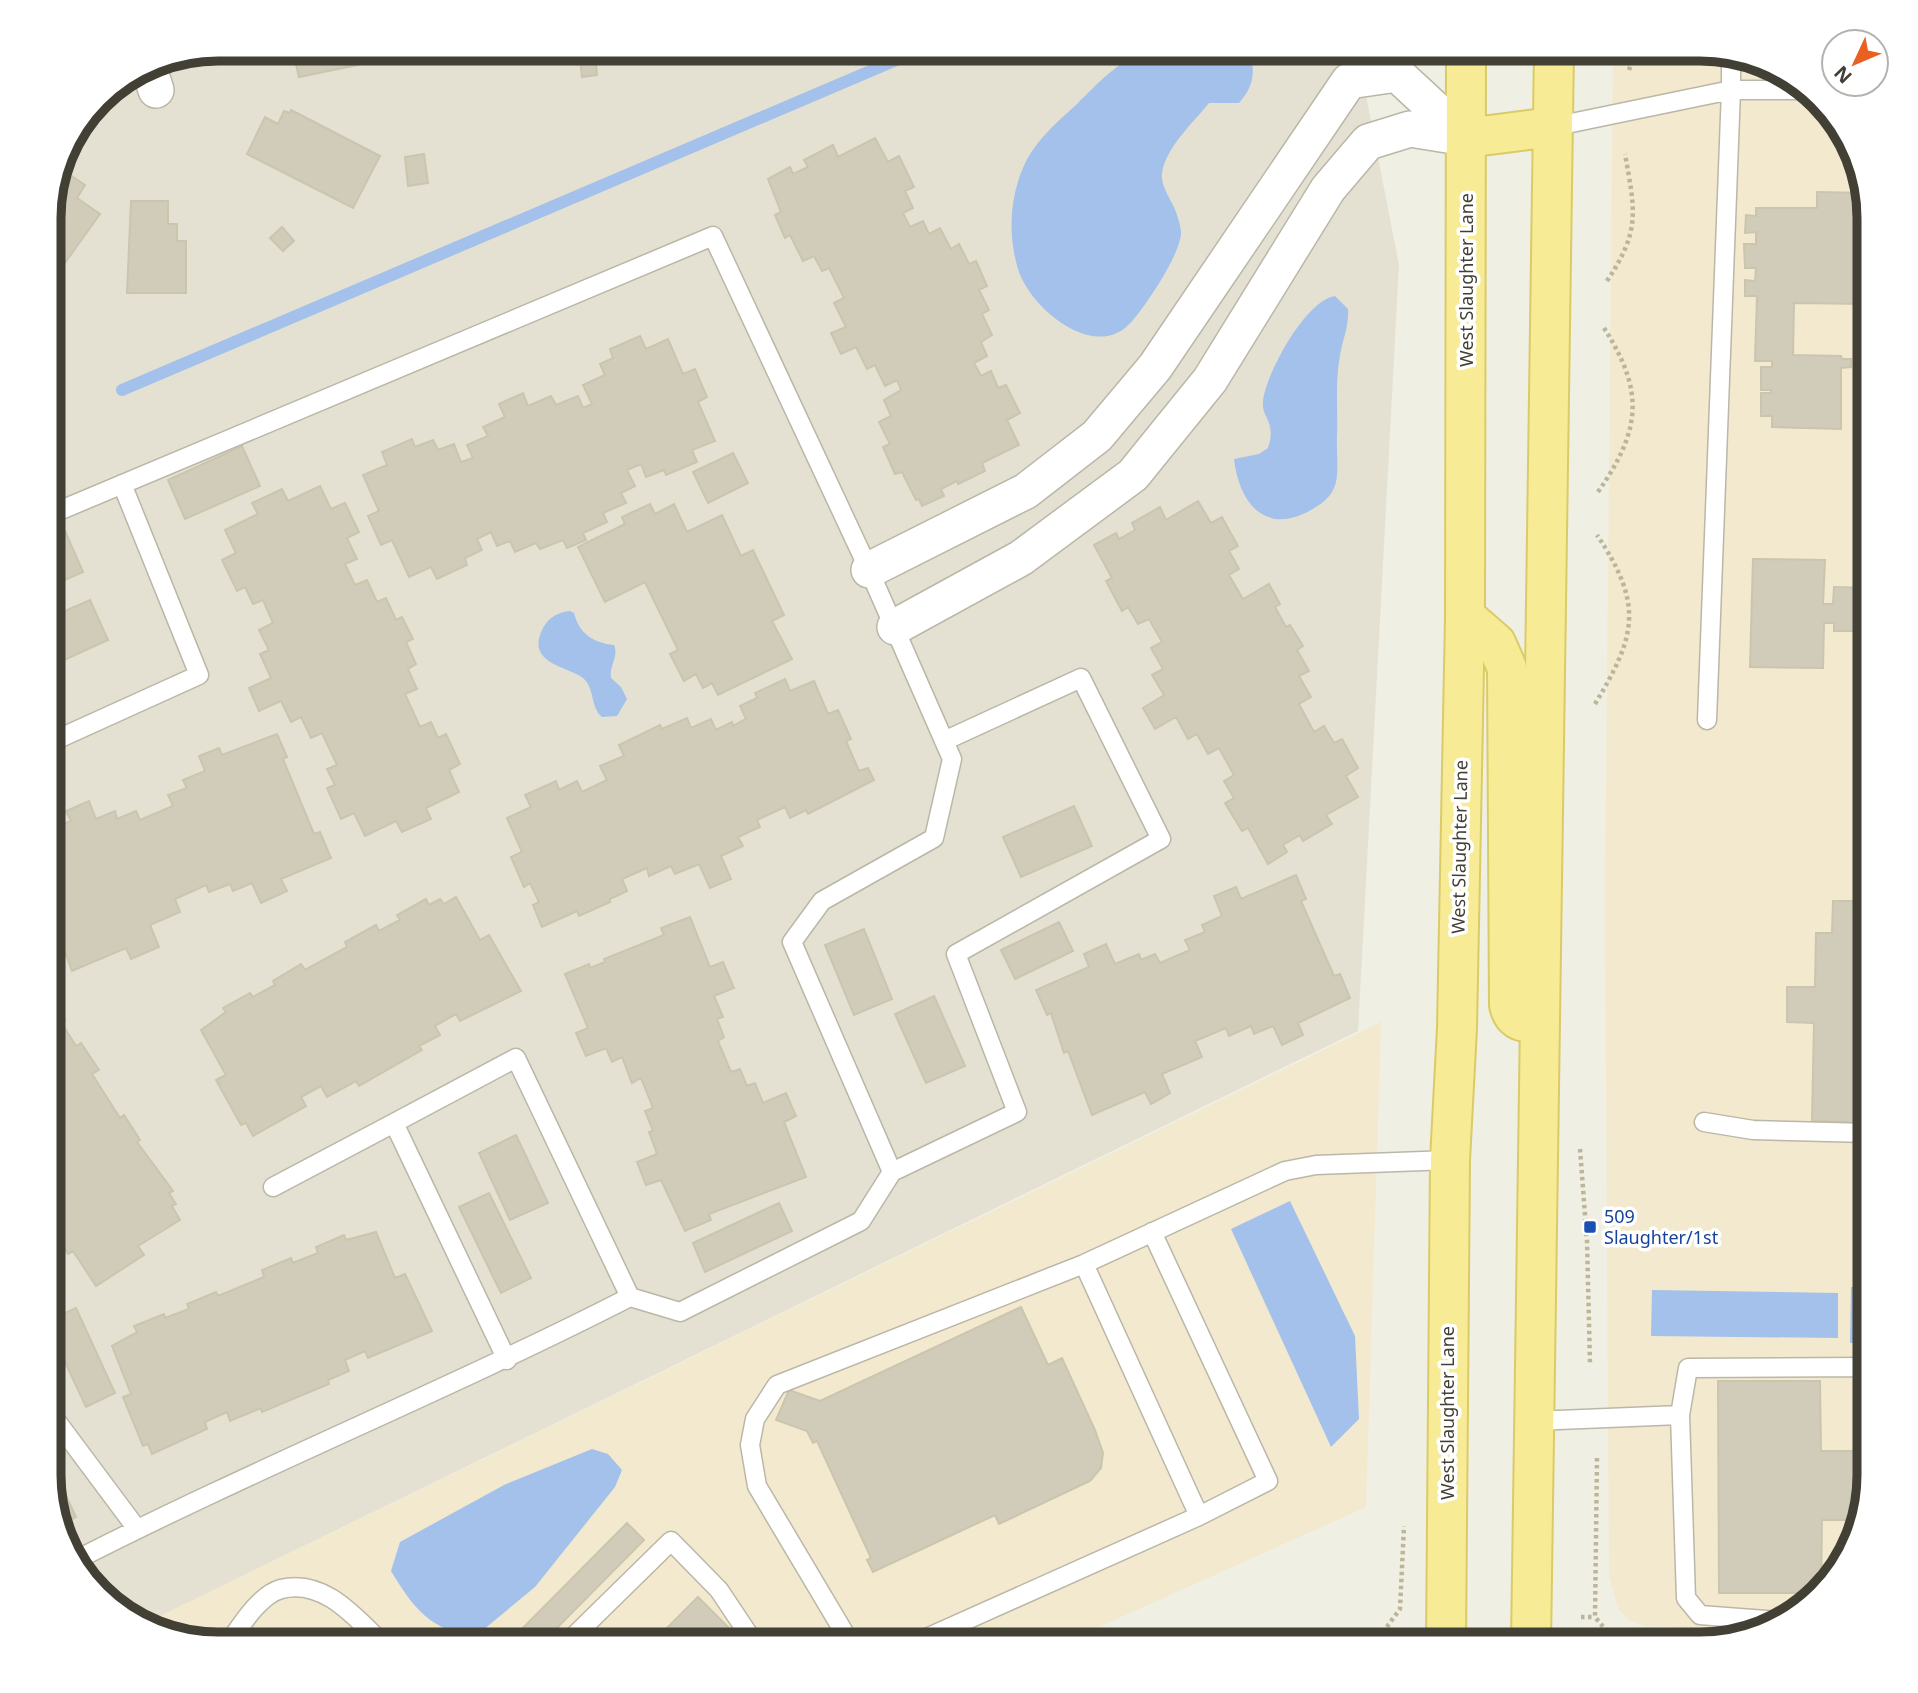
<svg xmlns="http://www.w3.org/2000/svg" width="1918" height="1693" viewBox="0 0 1918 1693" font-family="'Noto Sans',sans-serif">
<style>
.residential{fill:#e4e1d2}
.commercial{fill:#f2e9cf}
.water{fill:#a3c1ea}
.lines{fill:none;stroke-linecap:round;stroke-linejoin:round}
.stream{stroke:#a3c1ea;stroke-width:12}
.building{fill:#d1ccba;stroke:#cbc5ae;stroke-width:2}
.lane-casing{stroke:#bbb7a7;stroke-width:21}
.street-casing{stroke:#bbb7a7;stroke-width:38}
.primary-casing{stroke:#dacb68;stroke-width:42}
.path{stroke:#bcb599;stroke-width:4.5;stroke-dasharray:3.5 3.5;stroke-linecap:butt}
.lane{stroke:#fff;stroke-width:18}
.street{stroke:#fff;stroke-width:35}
.primary{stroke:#f7eb96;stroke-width:38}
.transit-dot{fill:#1a4fb4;stroke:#fff;stroke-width:2.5}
.labels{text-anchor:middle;stroke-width:7;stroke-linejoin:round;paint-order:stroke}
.street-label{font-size:18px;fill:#423f34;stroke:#fff}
.transit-label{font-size:18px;fill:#164399;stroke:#fff;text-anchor:start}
.rim{fill:none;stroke:#423f34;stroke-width:9}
</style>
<rect width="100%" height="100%" fill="#f0efe3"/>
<!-- residential -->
<path class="residential" d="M 218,49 L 1357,49 L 1399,265 L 1358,1031 L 144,1624 L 99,1595 L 62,1540 L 49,1485 L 49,207 L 67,143 L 106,91 L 154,62 Z"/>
<!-- commercial -->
<path class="commercial" d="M 1613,49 L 1700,49 L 1764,62 L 1819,98 L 1856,153 L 1869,218 L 1869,1485 L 1856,1540 L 1820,1594 L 1765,1631 L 1644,1626 L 1628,1620 L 1618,1608 L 1609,1576 L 1605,899 Z
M 1381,1022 L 1366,1507 L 1061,1644 L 218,1644 L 154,1631 L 144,1624 Z"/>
<!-- water -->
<path class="water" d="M 1153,49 L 1244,49 L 1251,54 C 1255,76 1253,86 1239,103 L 1209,103 C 1193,123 1166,147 1162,173 C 1160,186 1172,200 1176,212 C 1178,218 1181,227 1181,233 C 1181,253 1147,304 1133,320 C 1098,364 1033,311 1019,272 C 1008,239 1009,200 1023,168 C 1034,142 1056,123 1077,104 C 1099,82 1122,57 1153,49 Z
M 1335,296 L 1348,309 C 1349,326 1343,339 1340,355 C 1335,381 1338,410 1337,435 C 1336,450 1340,476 1334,488 C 1330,498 1320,505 1311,510 C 1265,536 1239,503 1234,459 L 1259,454 L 1268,448 C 1277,421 1261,418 1263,401 C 1266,373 1306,300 1335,296 Z
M 570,611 L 574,613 C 579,634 594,643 614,645 C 619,657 609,665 611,678 L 621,687 L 627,699 L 617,716 L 602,717 C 590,706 595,690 584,679 C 570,666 524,665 543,628 C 549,617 559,612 570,611 Z
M 1290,1201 L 1355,1336 L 1359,1419 L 1331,1447 L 1231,1229 Z
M 1851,1287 L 1869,1287 L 1869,1343 L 1850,1343 Z
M 1652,1290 L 1838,1293 L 1838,1338 L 1651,1336 Z
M 592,1449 L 608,1454 L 622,1470 L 615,1487 L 535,1587 L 477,1635 C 431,1633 413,1607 391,1571 L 400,1542 L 504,1485 Z"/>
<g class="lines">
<!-- stream -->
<path class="stream" d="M 122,390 L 922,49"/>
</g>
<!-- building -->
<path class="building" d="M 269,49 L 385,49 L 387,59 L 299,77 L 294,56 L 272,62 Z
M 595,56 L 597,75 L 582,77 L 580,58 Z
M 291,110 L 380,156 L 353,208 L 247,154 L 265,117 L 278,124 L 284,111 L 290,113 Z
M 875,138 L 888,162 L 899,156 L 914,187 L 905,191 L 913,208 L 903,213 L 910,227 L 923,221 L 929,234 L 940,228 L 951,249 L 959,244 L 969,264 L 976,261 L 987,286 L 979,290 L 989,310 L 982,314 L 992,335 L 981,342 L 987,356 L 974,363 L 981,376 L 991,371 L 998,388 L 1006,385 L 1020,413 L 1007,420 L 1019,445 L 982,463 L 985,471 L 958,484 L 957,481 L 941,489 L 944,496 L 922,506 L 919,499 L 916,500 L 902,472 L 895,474 L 883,447 L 890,444 L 879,422 L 891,416 L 884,400 L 901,390 L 897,380 L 885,386 L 875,365 L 867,369 L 856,347 L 841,354 L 831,333 L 846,327 L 834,303 L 844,298 L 829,268 L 822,271 L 814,256 L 803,261 L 790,235 L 785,238 L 775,215 L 781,212 L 768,179 L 790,167 L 793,174 L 808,167 L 804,160 L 833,145 L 838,157 Z
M 424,154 L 428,183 L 408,186 L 405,157 Z
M 60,168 L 85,185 L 77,198 L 100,214 L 49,285 L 49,207 Z
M 1817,192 L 1864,193 L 1869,218 L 1869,304 L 1794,303 L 1793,355 L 1841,356 L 1842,359 L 1851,359 L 1851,367 L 1841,368 L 1841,429 L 1772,427 L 1772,416 L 1761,416 L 1761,393 L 1771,393 L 1771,390 L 1761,390 L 1761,367 L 1772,367 L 1772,361 L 1755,361 L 1757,296 L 1745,296 L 1745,280 L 1755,281 L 1756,268 L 1745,268 L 1744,244 L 1756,244 L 1756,232 L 1745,233 L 1746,215 L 1756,216 L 1756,208 L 1817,208 Z
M 131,201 L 168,201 L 168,224 L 177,224 L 177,241 L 186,241 L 186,293 L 127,293 Z
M 282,227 L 294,241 L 283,251 L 270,238 Z
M 640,336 L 646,349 L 668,339 L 683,374 L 695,369 L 707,397 L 698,402 L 715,441 L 692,450 L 697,462 L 666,475 L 664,470 L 646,477 L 641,464 L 627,470 L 635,486 L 621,493 L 626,503 L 603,513 L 607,522 L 583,533 L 586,540 L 567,548 L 563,540 L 540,549 L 536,543 L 515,552 L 510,541 L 497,546 L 491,532 L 477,539 L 482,550 L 465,558 L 467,565 L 437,579 L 431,567 L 409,577 L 392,540 L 381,545 L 368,516 L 379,511 L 363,475 L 387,465 L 382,452 L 412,439 L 415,447 L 433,440 L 438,450 L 454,444 L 461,462 L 473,458 L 467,445 L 488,436 L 483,427 L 505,417 L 499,404 L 523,393 L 528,406 L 551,396 L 556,405 L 578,396 L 583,408 L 592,404 L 583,385 L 605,375 L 600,364 L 613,358 L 610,349 Z
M 242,446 L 260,486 L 185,519 L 168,480 Z
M 733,453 L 748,483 L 708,503 L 693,472 Z
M 320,486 L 331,509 L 345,503 L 359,532 L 347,538 L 357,559 L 345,564 L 355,585 L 367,580 L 377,602 L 386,598 L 396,620 L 402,617 L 413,639 L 406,642 L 416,664 L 408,669 L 417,689 L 405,694 L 420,727 L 431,722 L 438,738 L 446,734 L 460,764 L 449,770 L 459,792 L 426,808 L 431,819 L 402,832 L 396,821 L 365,836 L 354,813 L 341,819 L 327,788 L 335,785 L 327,769 L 337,765 L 322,733 L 311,738 L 301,717 L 291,722 L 281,701 L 259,711 L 249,688 L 271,678 L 260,654 L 269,650 L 259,630 L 273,623 L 263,600 L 253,604 L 245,587 L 237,591 L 222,560 L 236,553 L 225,530 L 258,514 L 252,503 L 282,489 L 288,501 Z
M 1198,501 L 1211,523 L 1222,517 L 1238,546 L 1229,551 L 1239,569 L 1229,575 L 1243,599 L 1269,584 L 1280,604 L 1275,607 L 1286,627 L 1290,625 L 1303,646 L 1297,650 L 1309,671 L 1299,676 L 1311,697 L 1299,704 L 1314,732 L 1324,726 L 1334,743 L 1342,739 L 1358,768 L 1346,776 L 1358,797 L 1326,815 L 1332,824 L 1303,841 L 1300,835 L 1283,845 L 1287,852 L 1268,864 L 1248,828 L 1242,831 L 1225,803 L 1234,798 L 1224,781 L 1234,775 L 1219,748 L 1208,754 L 1197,734 L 1188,739 L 1176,717 L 1155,729 L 1143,708 L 1164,695 L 1152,675 L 1163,669 L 1151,648 L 1162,642 L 1149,619 L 1138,624 L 1128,607 L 1122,611 L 1106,581 L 1112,578 L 1094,545 L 1116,533 L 1119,539 L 1135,530 L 1132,523 L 1160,507 L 1166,520 Z
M 650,504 L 655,514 L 674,504 L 687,532 L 722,515 L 741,556 L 753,550 L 784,615 L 772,621 L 792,659 L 718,695 L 712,683 L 703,688 L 696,674 L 684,681 L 670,654 L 678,650 L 645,582 L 605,602 L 578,547 L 625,524 L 622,517 Z
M 65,531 L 83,572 L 49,587 L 49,539 Z
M 1753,559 L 1825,560 L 1823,604 L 1833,604 L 1834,587 L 1869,588 L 1869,631 L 1834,631 L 1834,623 L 1824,623 L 1823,668 L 1750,667 Z
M 90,600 L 108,640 L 60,662 L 49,639 L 49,618 Z
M 785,679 L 790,691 L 814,681 L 828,714 L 838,710 L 851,739 L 846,741 L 859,771 L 868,768 L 874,780 L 808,814 L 806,810 L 790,818 L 785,807 L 757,820 L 760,827 L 738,837 L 743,846 L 721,856 L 731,879 L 710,888 L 699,864 L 675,874 L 671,866 L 649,876 L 647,868 L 622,879 L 627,891 L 610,899 L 610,902 L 579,916 L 577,911 L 542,927 L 533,905 L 539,902 L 530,883 L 524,887 L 511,857 L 522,852 L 507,818 L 531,807 L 525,795 L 556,781 L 559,790 L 577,781 L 582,792 L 607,780 L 600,766 L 624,756 L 619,745 L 660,725 L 662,729 L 687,718 L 691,728 L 711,719 L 716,730 L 732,722 L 733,726 L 746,719 L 740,706 L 757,698 L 755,693 Z
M 277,734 L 287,757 L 283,759 L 314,834 L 320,832 L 331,858 L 281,879 L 287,891 L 261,903 L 252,883 L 233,891 L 230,884 L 209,892 L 206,885 L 175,899 L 180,912 L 150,925 L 159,947 L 131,959 L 126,948 L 72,971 L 49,909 L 49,830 L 71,821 L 66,811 L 89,801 L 96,819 L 115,811 L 117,819 L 136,811 L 140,820 L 173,806 L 168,795 L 187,788 L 183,780 L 205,771 L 199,756 L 219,748 L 222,755 Z
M 1074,806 L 1092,846 L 1021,877 L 1003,837 Z
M 1296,875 L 1306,899 L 1301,901 L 1334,976 L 1340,974 L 1350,998 L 1298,1023 L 1303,1035 L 1282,1045 L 1273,1026 L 1254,1034 L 1251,1026 L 1229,1036 L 1226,1028 L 1195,1041 L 1202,1057 L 1162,1074 L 1170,1093 L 1151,1104 L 1145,1092 L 1092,1115 L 1068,1051 L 1064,1053 L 1051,1013 L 1047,1015 L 1036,990 L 1089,967 L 1084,954 L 1106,944 L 1115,964 L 1139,954 L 1141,960 L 1155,954 L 1160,963 L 1190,950 L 1185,940 L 1205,932 L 1202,925 L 1222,916 L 1214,896 L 1236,887 L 1241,899 Z
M 456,897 L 480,940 L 489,935 L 521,991 L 460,1021 L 456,1014 L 435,1026 L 440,1035 L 419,1046 L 422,1050 L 359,1086 L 356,1081 L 327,1097 L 321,1086 L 301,1097 L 306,1106 L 253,1136 L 246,1123 L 241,1125 L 216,1080 L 226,1075 L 201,1030 L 226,1012 L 223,1008 L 250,993 L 253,997 L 275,985 L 273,981 L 301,964 L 305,970 L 347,947 L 345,942 L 376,925 L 379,931 L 400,920 L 397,915 L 426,899 L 429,905 L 440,899 L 444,904 Z
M 1833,901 L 1862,901 L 1861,932 L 1869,933 L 1869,1127 L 1850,1127 L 1848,1122 L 1812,1121 L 1814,1023 L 1787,1022 L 1787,987 L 1815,987 L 1816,933 L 1832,933 Z
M 690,917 L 710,967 L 723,962 L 734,988 L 714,996 L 723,1017 L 717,1019 L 724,1037 L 718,1041 L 731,1072 L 740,1069 L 747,1086 L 755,1083 L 763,1103 L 786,1093 L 796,1116 L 784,1122 L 806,1177 L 709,1214 L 711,1220 L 685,1231 L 661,1180 L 646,1185 L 637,1162 L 657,1154 L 649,1132 L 653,1131 L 645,1111 L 653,1108 L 641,1078 L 632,1083 L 622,1057 L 612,1062 L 606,1048 L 586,1056 L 576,1033 L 588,1028 L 565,974 L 589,964 L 590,968 L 605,962 L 604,959 L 664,935 L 661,928 Z
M 1059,922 L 1073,951 L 1015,979 L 1001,950 Z
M 864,929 L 892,999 L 854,1015 L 825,945 Z
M 49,995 L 65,1020 L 61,1022 L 76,1046 L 81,1043 L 99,1070 L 92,1074 L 120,1118 L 124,1115 L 140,1140 L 137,1142 L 173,1191 L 169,1193 L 176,1204 L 172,1206 L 180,1220 L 138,1246 L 144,1255 L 96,1286 L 73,1251 L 68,1254 L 54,1231 L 60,1227 L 49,1210 Z
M 934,996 L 965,1066 L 926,1083 L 895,1014 Z
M 516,1135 L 548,1203 L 510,1220 L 479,1153 Z
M 489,1193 L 531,1278 L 501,1293 L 459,1207 Z
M 779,1203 L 792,1231 L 705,1272 L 693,1243 Z
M 376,1232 L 395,1278 L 405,1274 L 432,1331 L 368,1358 L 365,1351 L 345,1360 L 349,1371 L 328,1380 L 329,1384 L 262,1412 L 261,1408 L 230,1421 L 227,1412 L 205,1422 L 207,1429 L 152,1454 L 148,1444 L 143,1446 L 123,1397 L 131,1394 L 112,1346 L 137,1332 L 134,1326 L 164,1314 L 165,1318 L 189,1309 L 187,1304 L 216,1292 L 218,1296 L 264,1277 L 262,1270 L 291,1258 L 293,1263 L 318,1253 L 316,1247 L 344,1235 L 346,1240 Z
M 1021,1307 L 1048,1365 L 1062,1358 L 1095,1430 L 1103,1453 L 1101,1468 L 1090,1481 L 999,1524 L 995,1515 L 873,1572 L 867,1560 L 871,1558 L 817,1441 L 813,1443 L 807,1431 L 776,1420 L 789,1390 L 820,1401 Z
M 76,1308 L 115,1393 L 86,1407 L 49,1328 L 49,1320 Z
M 1718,1381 L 1820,1381 L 1821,1451 L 1858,1451 L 1858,1520 L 1822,1520 L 1821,1593 L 1719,1593 Z
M 49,1459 L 76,1517 L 59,1525 L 49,1485 Z
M 627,1523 L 644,1540 L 541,1644 L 507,1644 Z
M 698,1597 L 732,1631 L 719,1644 L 651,1644 Z"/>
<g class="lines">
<!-- lane casing -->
<g class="lane-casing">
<path id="lane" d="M 1731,55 L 1731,90 L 1807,90
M 1552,127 L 1731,90 L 1707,720
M 49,515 L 713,236 L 869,570 L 952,759 L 934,838 L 822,901 L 792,942 L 892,1172
M 49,743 L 199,675 L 122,484
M 1704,1122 L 1753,1130 L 1869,1133
M 394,1123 L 516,1058 L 630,1297
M 273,1187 L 394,1123 L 507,1360
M 1152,1232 L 1268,1481 L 1199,1516
M 49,1411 L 137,1529
M 1680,1415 L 1686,1598 L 1700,1615 L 1779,1621
M 1534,1421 L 1680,1415 L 1688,1368 L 1867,1367 L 1866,1499
M 76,1560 C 258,1467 448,1390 630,1297 L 680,1312 L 861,1221 L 892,1172 L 1017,1112 L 956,954 L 1161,839 L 1081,678 L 944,741
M 228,1644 C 240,1627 259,1595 281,1589 C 324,1578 356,1618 383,1644
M 566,1644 L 671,1541 L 719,1590 L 755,1644
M 851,1644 L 757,1486 L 750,1445 L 755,1419 L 777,1385 L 1084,1264
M 913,1644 L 1199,1516 L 1084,1264 L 1285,1171 L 1316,1165 L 1450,1160"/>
</g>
<!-- street casing -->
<g class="street-casing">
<path id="street" d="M 148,65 L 156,90
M 869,570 L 1026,491 L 1097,436 L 1155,367 L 1349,81 L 1397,74 L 1466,138
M 895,627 L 1021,558 L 1133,475 L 1210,380 L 1328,189 L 1368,142 L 1410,129 L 1466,138"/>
</g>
<!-- primary casing -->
<g class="primary-casing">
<path id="primary" d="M 1466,138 L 1552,127
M 1465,616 L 1496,643 L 1507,668 L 1509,1005 C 1513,1023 1524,1022 1540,1025
M 1446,1644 L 1450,1160 L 1457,1028 L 1465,616 L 1466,49
M 1531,1644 L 1554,49"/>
</g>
<!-- path -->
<path class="path" d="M 1629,70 L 1636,49
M 1607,281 C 1641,230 1635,211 1625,154
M 1598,492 C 1641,430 1645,392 1604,328
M 1595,704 C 1636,636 1644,605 1597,535
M 1580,1149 L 1587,1241 L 1590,1364
M 1597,1458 L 1595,1617 L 1616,1642 L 1624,1644
M 1581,1617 L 1595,1617
M 1318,1644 L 1375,1643 L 1400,1609 L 1404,1526"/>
<!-- lane -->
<use href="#lane" class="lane"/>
<!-- street -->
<use href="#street" class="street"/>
<!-- primary -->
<use href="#primary" class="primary"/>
</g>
<!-- markers -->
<rect class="transit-dot" x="1583" y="1220" width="14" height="14" rx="3.5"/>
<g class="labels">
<!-- street labels -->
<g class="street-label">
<text transform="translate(1467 280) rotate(-90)" y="6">West Slaughter Lane</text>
<text transform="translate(1460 847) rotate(-89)" y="6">West Slaughter Lane</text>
<text transform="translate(1448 1413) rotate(-90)" y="6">West Slaughter Lane</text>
</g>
<!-- transit labels -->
<g class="transit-label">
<text x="1604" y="1223">509<tspan x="1604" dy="21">Slaughter/1st</tspan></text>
</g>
</g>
<!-- crop -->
<path d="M0 0H1918V1693H0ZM218 61H1700A157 157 0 0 1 1857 218V1475A157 157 0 0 1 1700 1632H218A157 157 0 0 1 61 1475V218A157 157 0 0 1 218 61Z" fill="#fff" fill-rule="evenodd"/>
<path class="rim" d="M218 61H1700A157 157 0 0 1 1857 218V1475A157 157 0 0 1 1700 1632H218A157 157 0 0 1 61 1475V218A157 157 0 0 1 218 61Z"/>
<!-- north arrow -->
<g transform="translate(1855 63) rotate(226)"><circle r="33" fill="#ffffff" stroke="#b3b2ae" stroke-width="2"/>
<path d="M0-5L12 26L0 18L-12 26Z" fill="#ea6020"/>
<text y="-10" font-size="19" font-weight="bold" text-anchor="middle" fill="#423f34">N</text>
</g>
</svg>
